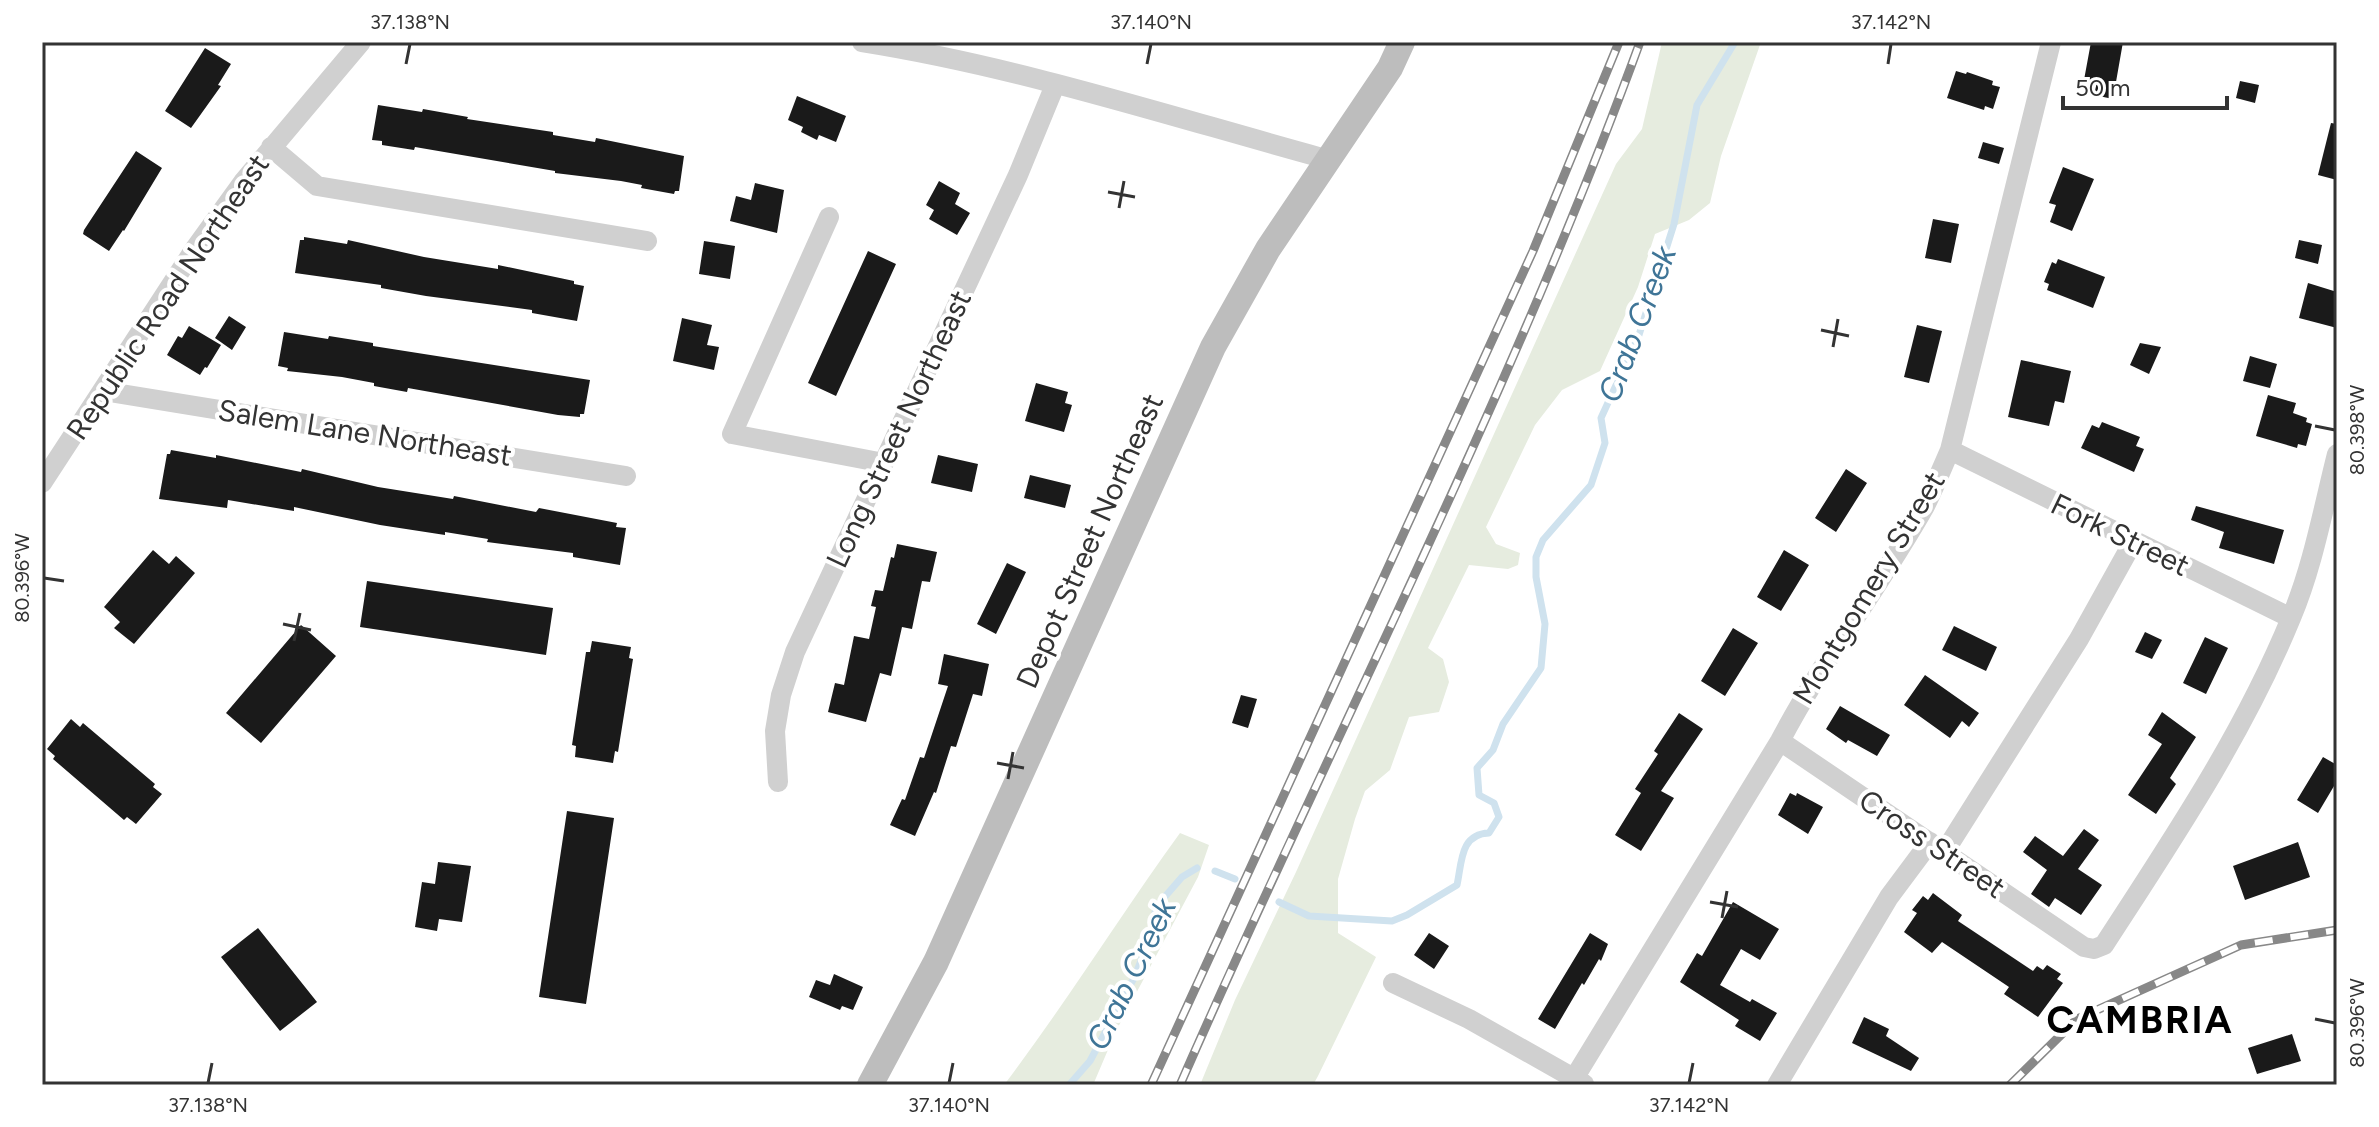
<svg xmlns="http://www.w3.org/2000/svg" width="2379" height="1127" viewBox="0 0 2379 1127" font-family="Figtree,sans-serif">
<style>
.green{fill:#e6ecdf}
.lines{fill:none;stroke-linecap:round;stroke-linejoin:round}
.stream{stroke:#cfe2ee;stroke-width:7}
.building{fill:#1a1a1a}
.minor{stroke:#d0d0d0;stroke-width:20}
.secondary{stroke:#bdbdbd;stroke-width:26}
.rail-casing{stroke:#888;stroke-width:9}
.rail{stroke:#fff;stroke-width:6;stroke-dasharray:18;stroke-linecap:butt}
.ticks{fill:none;stroke:#333;stroke-width:3}
.labels{text-anchor:middle;stroke-width:8;stroke-linejoin:round;paint-order:stroke}
.street-label{font-size:30px;fill:#333;stroke:#fff}
.water-label{font-size:32px;font-style:italic;fill:#3f7597;stroke:#fff}
.district-label{font-size:38px;font-weight:bold;letter-spacing:2px;fill:#000;stroke:#fff}
.neatline{fill:none;stroke:#333;stroke-width:3}
.ticks-label{font-size:20px;text-anchor:middle;fill:#333}
</style>
<rect width="100%" height="100%" fill="#fff"/>
<!-- green -->
<path class="green" d="M 1662,42 L 1761,42 L 1721,156 L 1710,203 L 1689,220 L 1655,234 L 1638,287 L 1600,371 L 1562,390 L 1535,425 L 1486,527 L 1496,544 L 1520,553 L 1518,565 L 1508,569 L 1469,565 L 1428,648 L 1443,659 L 1449,682 L 1439,712 L 1409,717 L 1390,770 L 1365,791 L 1355,819 L 1338,879 L 1338,933 L 1376,957 L 1318,1076 L 1313,1085 L 1200,1085 L 1235,1000 L 1296,872 L 1616,164 L 1642,129 Z
M 1180,833 L 1209,845 L 1198,877 L 1116,1031 L 1093,1085 L 1004,1085 C 1066,1003 1120,916 1180,833 Z"/>
<g class="lines">
<!-- stream -->
<path class="stream" d="M 1215,871 L 1235,879
M 1279,902 L 1309,916 L 1392,921 L 1407,915 L 1457,885 C 1462,862 1460,834 1489,833 L 1499,817 L 1494,803 L 1479,795 L 1477,768 L 1493,750 L 1503,724 L 1541,668 L 1545,624 L 1536,577 L 1536,557 L 1543,540 L 1591,485 L 1605,443 L 1601,418 L 1639,335 L 1674,224 L 1697,105 L 1735,42
M 1069,1085 L 1090,1061 L 1135,976 L 1151,935 L 1156,907 L 1182,877 L 1197,868"/>
</g>
<!-- building -->
<path class="building" d="M 2091,42 L 2123,42 L 2113,99 L 2094,95 L 2097,82 L 2084,80 Z
M 205,48 L 231,64 L 218,85 L 221,86 L 191,128 L 165,111 Z
M 1956,71 L 1966,74 L 1967,72 L 1993,81 L 1992,85 L 2000,87 L 1993,109 L 1985,106 L 1984,110 L 1947,98 Z
M 2240,81 L 2259,85 L 2255,103 L 2236,98 Z
M 797,96 L 846,116 L 836,142 L 819,135 L 817,140 L 801,132 L 803,127 L 788,120 Z
M 378,105 L 422,112 L 423,109 L 468,117 L 467,119 L 553,132 L 553,135 L 595,142 L 596,138 L 684,156 L 679,191 L 675,191 L 674,194 L 641,188 L 642,185 L 621,181 L 555,173 L 555,171 L 415,147 L 414,150 L 382,145 L 382,141 L 372,140 Z
M 2331,123 L 2337,124 L 2337,180 L 2318,175 Z
M 1983,142 L 2004,148 L 1999,164 L 1978,158 Z
M 136,151 L 162,168 L 124,231 L 123,230 L 109,251 L 83,234 L 84,230 Z
M 2063,167 L 2094,179 L 2072,231 L 2050,222 L 2056,205 L 2049,203 Z
M 939,181 L 960,193 L 955,204 L 970,213 L 957,235 L 929,219 L 934,210 L 926,205 Z
M 755,183 L 784,190 L 777,233 L 730,221 L 736,196 L 751,200 Z
M 1933,219 L 1959,224 L 1951,263 L 1925,258 Z
M 304,237 L 347,244 L 348,240 L 424,257 L 498,269 L 498,265 L 574,281 L 574,284 L 584,286 L 577,321 L 532,313 L 532,310 L 426,296 L 381,288 L 381,285 L 295,273 L 300,240 L 304,240 Z
M 2299,240 L 2322,245 L 2318,264 L 2295,258 Z
M 704,241 L 735,246 L 730,279 L 699,274 Z
M 868,251 L 896,264 L 836,396 L 808,383 Z
M 2058,259 L 2105,277 L 2093,308 L 2047,290 L 2049,284 L 2044,282 L 2052,262 L 2056,264 Z
M 2308,283 L 2337,292 L 2337,328 L 2299,318 Z
M 229,316 L 246,327 L 232,350 L 215,338 Z
M 682,318 L 712,325 L 707,345 L 719,347 L 714,370 L 673,361 Z
M 1917,325 L 1942,331 L 1929,383 L 1904,377 Z
M 189,326 L 221,345 L 207,368 L 205,367 L 200,375 L 167,355 L 178,336 L 182,338 Z
M 284,332 L 328,339 L 329,336 L 373,343 L 373,346 L 590,380 L 584,414 L 580,414 L 580,417 L 558,415 L 408,388 L 407,392 L 374,386 L 374,383 L 342,377 L 287,371 L 288,368 L 278,366 Z
M 2140,343 L 2161,347 L 2149,374 L 2130,365 Z
M 2250,356 L 2277,364 L 2270,388 L 2243,381 Z
M 2021,360 L 2071,371 L 2064,403 L 2055,401 L 2049,426 L 2008,417 Z
M 1036,383 L 1068,392 L 1065,403 L 1072,405 L 1064,432 L 1025,421 Z
M 2268,395 L 2296,403 L 2293,413 L 2307,418 L 2306,422 L 2312,424 L 2306,446 L 2298,444 L 2297,448 L 2256,436 Z
M 2102,422 L 2140,437 L 2136,446 L 2144,449 L 2134,472 L 2081,448 L 2092,425 L 2099,428 Z
M 171,450 L 216,458 L 216,455 L 301,472 L 302,469 L 378,487 L 453,499 L 454,496 L 536,512 L 539,508 L 617,523 L 616,527 L 626,528 L 620,565 L 573,557 L 573,553 L 487,542 L 488,539 L 445,532 L 445,535 L 380,525 L 294,507 L 294,511 L 228,500 L 227,508 L 159,499 L 167,454 L 170,454 Z
M 938,455 L 978,464 L 972,492 L 931,483 Z
M 1846,469 L 1867,483 L 1836,532 L 1815,518 Z
M 1030,475 L 1071,485 L 1065,508 L 1024,498 Z
M 2196,506 L 2284,530 L 2274,564 L 2219,548 L 2224,532 L 2191,520 Z
M 897,544 L 937,552 L 930,582 L 922,581 L 912,629 L 902,627 L 891,676 L 880,673 L 866,722 L 828,712 L 835,683 L 844,685 L 854,636 L 869,639 L 876,607 L 871,606 L 875,590 L 883,591 L 891,557 L 894,558 Z
M 153,550 L 169,564 L 176,556 L 195,573 L 134,644 L 114,628 L 120,622 L 104,607 Z
M 1784,550 L 1809,565 L 1781,611 L 1757,597 Z
M 1007,563 L 1026,572 L 996,634 L 977,624 Z
M 367,581 L 553,608 L 546,655 L 360,627 Z
M 301,625 L 336,656 L 261,743 L 226,713 Z
M 1954,626 L 1997,647 L 1986,671 L 1942,650 Z
M 1733,628 L 1758,643 L 1725,696 L 1701,681 Z
M 2145,632 L 2162,640 L 2152,659 L 2135,652 Z
M 2205,637 L 2228,648 L 2206,694 L 2183,683 Z
M 592,641 L 631,647 L 629,658 L 633,659 L 618,752 L 615,751 L 613,763 L 575,757 L 576,746 L 572,745 L 586,652 L 590,652 Z
M 944,654 L 989,664 L 982,696 L 973,694 L 956,747 L 951,746 L 936,793 L 934,792 L 915,836 L 890,825 L 902,799 L 905,800 L 920,757 L 924,758 L 948,686 L 938,684 Z
M 1925,675 L 1979,713 L 1969,727 L 1962,721 L 1950,738 L 1904,705 Z
M 1241,695 L 1257,699 L 1248,728 L 1232,723 Z
M 1840,706 L 1890,735 L 1877,756 L 1848,740 L 1846,743 L 1826,729 Z
M 2162,712 L 2196,737 L 2170,778 L 2176,784 L 2156,814 L 2128,795 L 2162,744 L 2148,735 Z
M 1679,713 L 1703,729 L 1661,791 L 1674,798 L 1641,851 L 1615,835 L 1641,793 L 1635,789 L 1658,754 L 1654,751 Z
M 71,719 L 80,727 L 83,723 L 155,784 L 153,787 L 162,794 L 136,824 L 127,817 L 124,820 L 53,759 L 55,756 L 47,749 Z
M 2323,757 L 2337,765 L 2337,781 L 2318,813 L 2297,800 Z
M 1790,793 L 1796,796 L 1797,793 L 1823,807 L 1808,834 L 1778,815 Z
M 567,811 L 614,818 L 586,1004 L 539,997 Z
M 2084,829 L 2099,840 L 2078,869 L 2102,885 L 2081,915 L 2055,898 L 2049,907 L 2031,894 L 2047,870 L 2023,852 L 2035,836 L 2063,856 Z
M 2298,842 L 2310,877 L 2245,900 L 2233,866 Z
M 438,862 L 471,866 L 462,922 L 439,919 L 437,931 L 415,927 L 422,882 L 435,884 Z
M 1933,893 L 1962,915 L 1958,921 L 2033,971 L 2037,966 L 2043,970 L 2047,965 L 2061,974 L 2057,979 L 2063,983 L 2038,1017 L 2004,994 L 2009,987 L 1942,942 L 1932,953 L 1904,932 L 1917,913 L 1912,910 L 1923,896 L 1928,900 Z
M 1733,902 L 1779,929 L 1760,960 L 1741,949 L 1720,985 L 1750,1002 L 1752,999 L 1777,1013 L 1760,1041 L 1735,1026 L 1739,1020 L 1680,982 L 1697,953 L 1702,956 Z
M 258,928 L 317,1002 L 280,1031 L 221,957 Z
M 1429,933 L 1449,946 L 1434,969 L 1414,955 Z
M 1590,933 L 1608,944 L 1601,961 L 1599,959 L 1584,985 L 1582,983 L 1555,1029 L 1538,1019 Z
M 834,974 L 863,987 L 853,1010 L 842,1006 L 840,1010 L 809,997 L 816,980 L 830,985 Z
M 1864,1017 L 1889,1029 L 1886,1036 L 1919,1058 L 1911,1071 L 1852,1043 Z
M 2292,1034 L 2301,1061 L 2257,1074 L 2248,1048 Z"/>
<g class="lines">
<!-- minor -->
<path class="minor" d="M 862,42 C 1020,67 1175,118 1330,160
M 271,147 L 317,186 L 647,241
M 829,217 L 732,434 L 884,463
M 103,391 L 626,476
M 1950,450 L 2291,618
M 42,483 L 196,247 L 243,182 L 361,42
M 1780,741 L 2084,947 L 2094,949 L 2104,945 C 2172,840 2243,735 2291,618 C 2313,566 2323,509 2337,454
M 778,782 L 775,731 L 781,695 L 795,652 L 1018,175 L 1055,85
M 1945,851 L 2079,639 L 2133,542
M 1393,983 L 1469,1019 L 1584,1084
M 1570,1085 L 1780,741 C 1823,659 1880,586 1925,506 C 1934,488 1942,468 1950,450 L 2051,42
M 1777,1085 L 1889,897 L 1930,842"/>
<!-- secondary -->
<path class="secondary" d="M 870,1085 L 936,962 L 1213,347 L 1268,249 L 1390,68 L 1402,42"/>
<!-- rail casing -->
<g class="rail-casing">
<path id="rail" d="M 1151,1085 L 1533,251 L 1619,42
M 1180,1085 C 1332,737 1510,399 1640,42
M 2010,1085 L 2077,1019 L 2241,945 L 2337,930"/>
</g>
<!-- rail -->
<use href="#rail" class="rail"/>
</g>
<!-- ticks -->
<path class="ticks" d="M 406,64 L 410,44M 1147,64 L 1151,44M 1888,64 L 1891,44M 1108,192 L 1135,197M 1119,208 L 1124,181M 1821,330 L 1849,336M 1833,347 L 1838,319M 2315,426 L 2335,430M 44,578 L 64,581M 283,624 L 311,630M 294,641 L 300,613M 997,763 L 1024,768M 1008,779 L 1013,752M 1710,902 L 1738,907M 1722,918 L 1727,891M 2315,1019 L 2335,1023M 208,1083 L 212,1063M 949,1083 L 953,1063M 1689,1083 L 1693,1063"/>
<g class="labels">
<!-- street labels -->
<g class="street-label">
<text transform="translate(168 297) rotate(-56)" y="10">Republic Road Northeast</text>
<text transform="translate(899 429) rotate(-65)" y="10">Long Street Northeast</text>
<text transform="translate(365 433) rotate(9)" y="10">Salem Lane Northeast</text>
<text transform="translate(2120 535) rotate(26)" y="10">Fork Street</text>
<text transform="translate(1090 541) rotate(-66)" y="10">Depot Street Northeast</text>
<text transform="translate(1869 588) rotate(-59)" y="10">Montgomery Street</text>
<text transform="translate(1932 844) rotate(34)" y="10">Cross Street</text>
</g>
<!-- water labels -->
<g class="water-label">
<text transform="translate(1637 324) rotate(-69)" y="11">Crab Creek</text>
<text transform="translate(1131 974) rotate(-64)" y="11">Crab Creek</text>
</g>
<!-- district labels -->
<g class="district-label">
<text x="2140" y="1033">CAMBRIA</text>
</g>
</g>
<!-- border -->
<rect width="2379" height="1127" fill="none" stroke="#ffffff" stroke-width="88"/>
<!-- scale -->
<path d="M2063 96v12h164v-12" fill="none" stroke="#333333" stroke-width="4"/>
<text x="2075" y="96" font-size="24" fill="#333333" stroke="#ffffff" stroke-width="6" paint-order="stroke">50 m</text>
<rect x="44" y="44" width="2291" height="1039" class="neatline"/>
<g class="ticks-label">
<text x="410" y="29">37.138°N</text>
<text x="1151" y="29">37.140°N</text>
<text x="1891" y="29">37.142°N</text>
<text transform="translate(2357 430) rotate(-90)" y="7">80.398°W</text>
<text transform="translate(22 578) rotate(-90)" y="7">80.396°W</text>
<text transform="translate(2357 1023) rotate(-90)" y="7">80.396°W</text>
<text x="208" y="1112">37.138°N</text>
<text x="949" y="1112">37.140°N</text>
<text x="1689" y="1112">37.142°N</text>
</g>
</svg>
